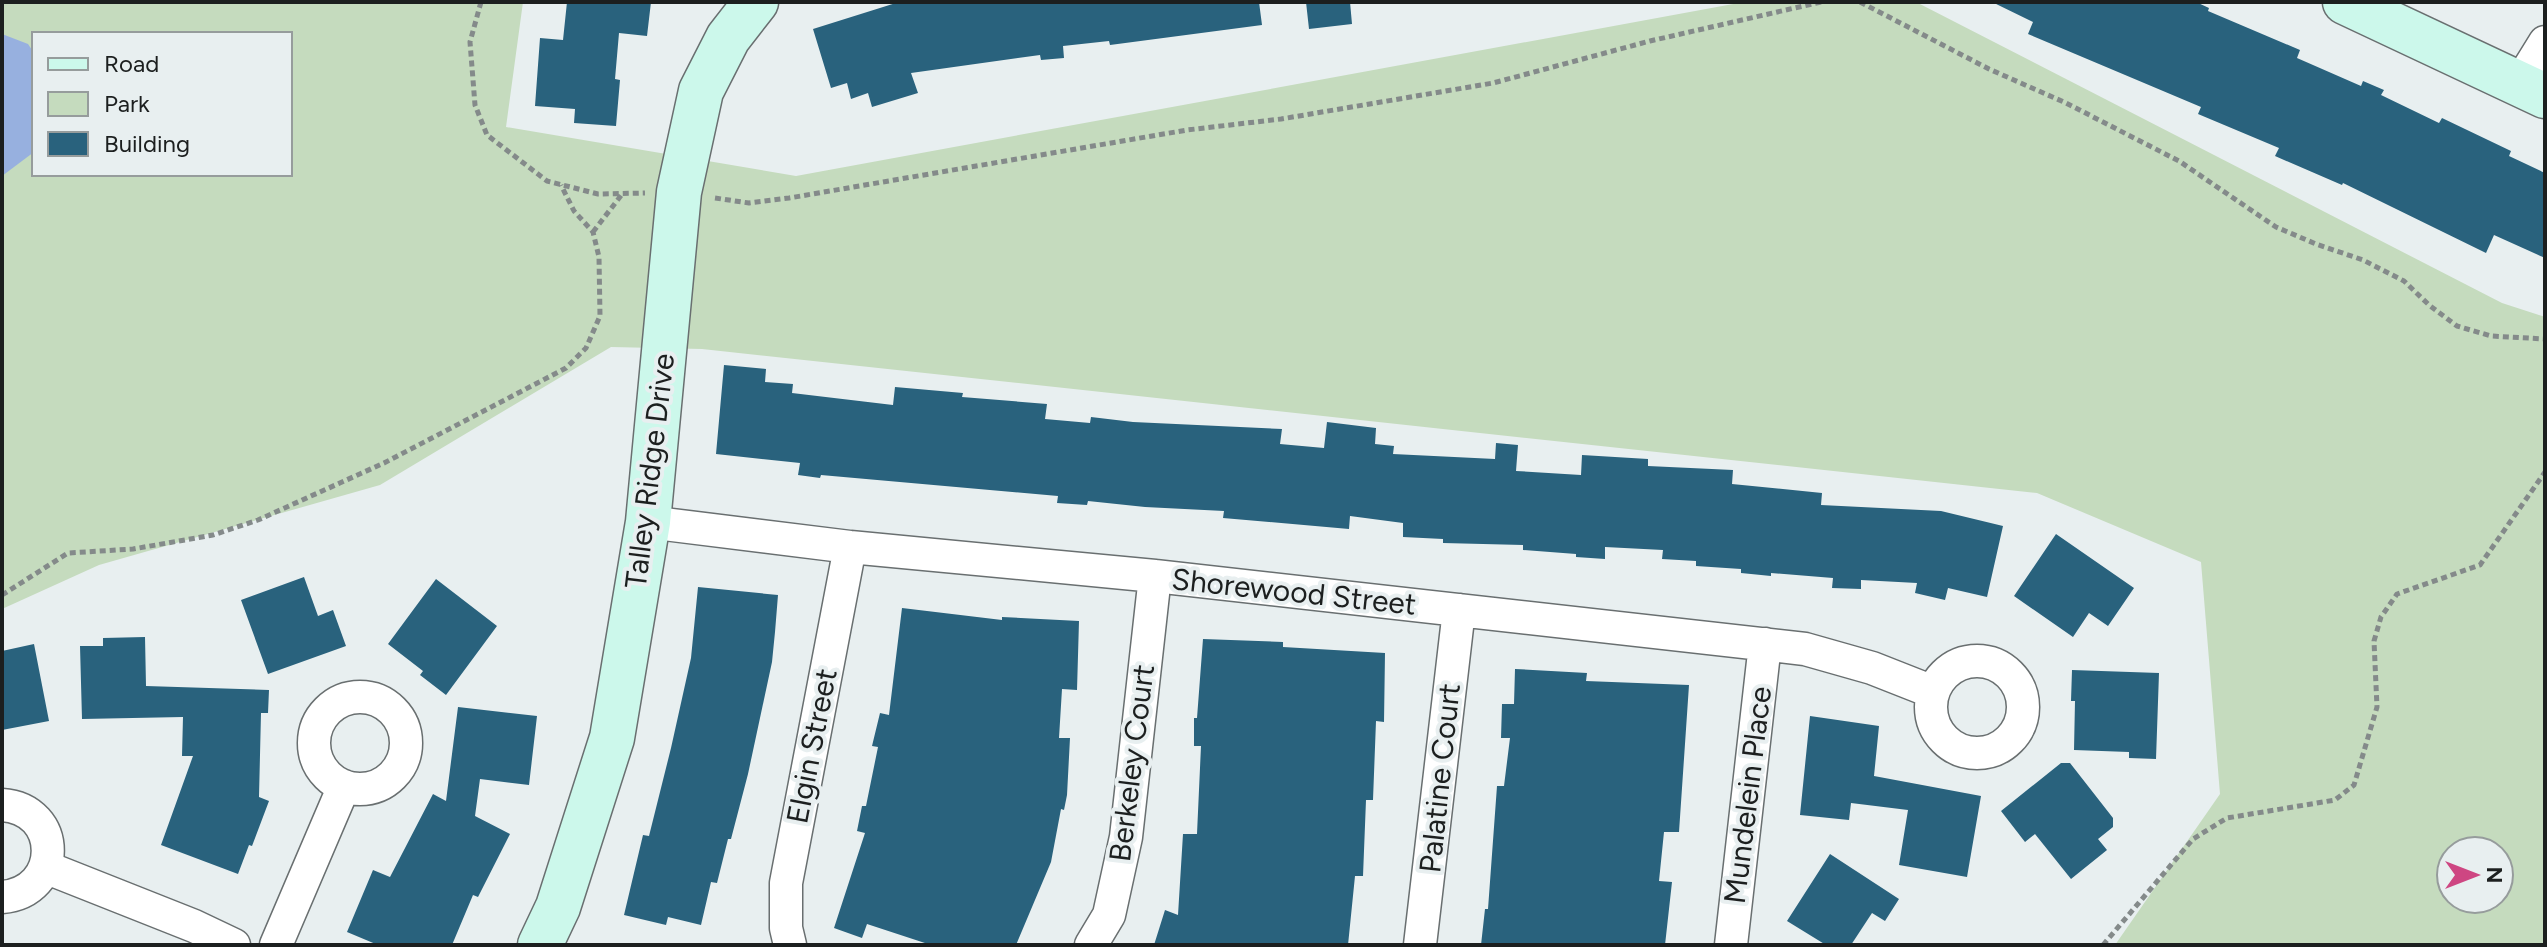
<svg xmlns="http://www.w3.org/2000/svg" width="2547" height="947" viewBox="0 0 2547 947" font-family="Figtree,sans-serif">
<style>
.green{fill:#c5dbbe;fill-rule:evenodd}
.water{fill:#97b0df}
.building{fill:#29627d}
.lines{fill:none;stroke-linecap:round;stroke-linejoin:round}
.street-casing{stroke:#696f70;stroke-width:35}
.secondary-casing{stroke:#696f70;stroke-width:47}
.path{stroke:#848a8a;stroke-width:5;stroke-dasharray:6 4;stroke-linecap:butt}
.street{stroke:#fff;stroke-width:32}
.secondary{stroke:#ccf8eb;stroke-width:44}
.labels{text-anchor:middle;stroke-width:8;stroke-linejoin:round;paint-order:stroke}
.street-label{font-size:30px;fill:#1c1f1f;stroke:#e8eff0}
</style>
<rect width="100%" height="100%" fill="#e8eff0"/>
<!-- green -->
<path class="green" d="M 2,2 L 523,2 L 506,127 L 796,176 L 1744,2 L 1916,2 L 2502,303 L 2545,317 L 2545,945 L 2115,945 L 2220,794 L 2201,562 L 2037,493 L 702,349 L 611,347 L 380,485 L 99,565 L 2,609 ZM 34,34 L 290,34 L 290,174 L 34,174 ZM 2451,851 L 2499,851 L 2499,899 L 2451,899 Z"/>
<!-- water -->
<path class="water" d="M 2,34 L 28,44 L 34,53 L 34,152 L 2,176 Z"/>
<!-- building -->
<path class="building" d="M 567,2 L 651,2 L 647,36 L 619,33 L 615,79 L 620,80 L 616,126 L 574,123 L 575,109 L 535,106 L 540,38 L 563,40 Z
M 899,2 L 1259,2 L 1262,25 L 1110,45 L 1109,41 L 1063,46 L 1064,58 L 1041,60 L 1040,55 L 911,73 L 918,93 L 872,107 L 868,93 L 851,99 L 847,83 L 831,88 L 813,29 Z
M 1306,2 L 1350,2 L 1352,24 L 1309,29 Z
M 1992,2 L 2196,2 L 2209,8 L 2208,11 L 2300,50 L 2297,58 L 2361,86 L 2363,81 L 2384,90 L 2381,95 L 2439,123 L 2442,118 L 2511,151 L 2509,156 L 2545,173 L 2545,258 L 2494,235 L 2486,253 L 2343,183 L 2342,185 L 2275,156 L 2279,148 L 2198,114 L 2201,107 L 2028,34 L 2033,22 Z
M 724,365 L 766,369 L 765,382 L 793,384 L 792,393 L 893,405 L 895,387 L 963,393 L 962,397 L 1047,404 L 1045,419 L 1090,423 L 1091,417 L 1133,422 L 1282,429 L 1280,444 L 1324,448 L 1327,422 L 1376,428 L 1375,444 L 1394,446 L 1393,454 L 1495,459 L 1496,443 L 1518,445 L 1516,471 L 1581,475 L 1582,455 L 1648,459 L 1648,466 L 1733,470 L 1732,484 L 1822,493 L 1821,505 L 1941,511 L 2003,526 L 1987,597 L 1948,588 L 1945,600 L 1915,593 L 1917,583 L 1861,580 L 1861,589 L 1832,588 L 1833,578 L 1771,573 L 1771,576 L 1741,573 L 1741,569 L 1696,566 L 1696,561 L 1662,559 L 1663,550 L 1605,547 L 1605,559 L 1576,557 L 1576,554 L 1523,550 L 1523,545 L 1443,543 L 1443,539 L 1403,537 L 1403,523 L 1350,516 L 1349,529 L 1223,518 L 1224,511 L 1145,507 L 1088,501 L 1087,505 L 1057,503 L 1058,496 L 821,475 L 820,478 L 798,475 L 800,463 L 716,454 Z
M 2056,534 L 2134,588 L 2108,626 L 2089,613 L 2073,637 L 2014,596 Z
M 304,577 L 318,616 L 333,610 L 346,646 L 268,674 L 241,600 Z
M 436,579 L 497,626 L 446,695 L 420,675 L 423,671 L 388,644 Z
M 698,587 L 778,595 L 775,632 L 772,662 L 748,774 L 731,839 L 728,839 L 717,883 L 711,882 L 701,925 L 668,917 L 666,925 L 624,915 L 643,835 L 649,836 L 671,748 L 691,658 Z
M 902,608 L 1002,620 L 1002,617 L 1079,621 L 1077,690 L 1062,689 L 1059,738 L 1070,738 L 1067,795 L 1064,810 L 1061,809 L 1051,862 L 1016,945 L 931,945 L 867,924 L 862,938 L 834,928 L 865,833 L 857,831 L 862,806 L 866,806 L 878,747 L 872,746 L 880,713 L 889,715 Z
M 145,637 L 146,686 L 269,690 L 268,713 L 261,713 L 259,797 L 269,801 L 252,846 L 249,845 L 238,874 L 161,845 L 193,756 L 182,756 L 183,717 L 82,719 L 80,646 L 103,646 L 103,638 Z
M 1203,639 L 1283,642 L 1283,647 L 1385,653 L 1384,722 L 1376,721 L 1373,800 L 1366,800 L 1363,876 L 1355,876 L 1348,945 L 1154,945 L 1165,910 L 1178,915 L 1183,834 L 1197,834 L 1201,746 L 1194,746 L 1194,718 L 1197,718 Z
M 34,644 L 49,721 L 2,730 L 2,651 Z
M 1515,669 L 1587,673 L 1586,681 L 1689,685 L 1679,832 L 1664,832 L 1659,881 L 1672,882 L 1665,945 L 1481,945 L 1485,909 L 1488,909 L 1497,786 L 1504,786 L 1510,738 L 1501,738 L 1502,704 L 1514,704 Z
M 2072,670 L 2159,673 L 2156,759 L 2129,758 L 2129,752 L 2074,750 L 2075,701 L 2071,701 Z
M 458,707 L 537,716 L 529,785 L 480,779 L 475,816 L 510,834 L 478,897 L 473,895 L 452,945 L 378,945 L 347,932 L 373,870 L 390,877 L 433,794 L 446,801 Z
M 1810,716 L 1879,726 L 1874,776 L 1981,796 L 1967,877 L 1899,865 L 1908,810 L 1851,803 L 1849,820 L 1800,815 Z
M 2061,763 L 2070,763 L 2113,818 L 2113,827 L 2098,839 L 2107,850 L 2071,879 L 2035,834 L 2025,842 L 2001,811 Z
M 1830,854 L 1899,899 L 1885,921 L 1872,913 L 1851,945 L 1826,945 L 1787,921 Z"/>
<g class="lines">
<!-- street casing -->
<g class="street-casing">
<path id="street" d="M 2519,84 L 2545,42
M 648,522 L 850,547 L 1155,576 L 1805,649 L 1872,668 L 1933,692
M1931 707a46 46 0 1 1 92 0a46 46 0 1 1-92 0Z
M314 743a46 46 0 1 1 92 0a46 46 0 1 1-92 0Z
M 2,805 C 63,809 63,892 2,897
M 45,867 L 194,926 L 234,945
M 276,945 L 344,786
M 790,945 L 786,928 L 786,883 L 850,547
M 1091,945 L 1109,915 L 1126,837 L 1155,576
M 1420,945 L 1459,610
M 1731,945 L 1765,644"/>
</g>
<!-- secondary casing -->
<g class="secondary-casing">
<path id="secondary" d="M 2345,2 L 2545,96
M 540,945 L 558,907 L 612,738 L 648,522 L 679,192 L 701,91 L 728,38 L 756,2"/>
</g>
<!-- path -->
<path class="path" d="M 481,2 L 470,42 L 475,105 L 487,135 L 547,181 L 598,194 L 645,193
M 1860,2 L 1989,69 L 2066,103 L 2179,161 L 2276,227 L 2316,244 L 2363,260 L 2404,281 L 2429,305 L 2457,326 L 2491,336 L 2545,339
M 715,198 L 749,203 L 789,198 L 1187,130 L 1281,119 L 1493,83 L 1650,41 L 1821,2
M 593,232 L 623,193
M 2,595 L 68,553 L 133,549 L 213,535 L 258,520 L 384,463 L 566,368 L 586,348 L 600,316 L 599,257 L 593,232 L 574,211 L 561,185
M 2103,945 L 2193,839 L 2227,818 L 2335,800 L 2354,785 L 2377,707 L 2374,641 L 2381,617 L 2397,594 L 2480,565 L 2545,472"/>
<!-- street -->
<use href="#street" class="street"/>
<!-- secondary -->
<use href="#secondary" class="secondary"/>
</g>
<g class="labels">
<!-- street labels -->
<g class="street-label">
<text transform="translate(650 471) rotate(-83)" y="10">Talley Ridge Drive</text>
<text transform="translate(1294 592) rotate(6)" y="10">Shorewood Street</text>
<text transform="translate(812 746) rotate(-79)" y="10">Elgin Street</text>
<text transform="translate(1132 763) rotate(-83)" y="10">Berkeley Court</text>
<text transform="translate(1440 778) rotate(-84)" y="10">Palatine Court</text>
<text transform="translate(1748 795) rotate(-83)" y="10">Mundelein Place</text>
</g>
</g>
<!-- border -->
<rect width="2547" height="947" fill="none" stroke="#1c1f1f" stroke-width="8"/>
<!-- legend -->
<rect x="32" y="32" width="260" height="144" fill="#e8eff0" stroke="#969c9c" stroke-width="2"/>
<rect x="48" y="58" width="40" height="12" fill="#ccf8eb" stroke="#969c9c" stroke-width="2"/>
<text x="104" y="72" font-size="24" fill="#1c1f1f">Road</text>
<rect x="48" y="92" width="40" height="24" fill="#c5dbbe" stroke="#969c9c" stroke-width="2"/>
<text x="104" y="112" font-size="24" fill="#1c1f1f">Park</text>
<rect x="48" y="132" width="40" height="24" fill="#29627d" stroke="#969c9c" stroke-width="2"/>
<text x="104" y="152" font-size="24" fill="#1c1f1f">Building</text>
<!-- north arrow -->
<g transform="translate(2475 875) rotate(90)"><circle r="38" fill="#e8eff0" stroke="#969c9c" stroke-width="2"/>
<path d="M0-6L14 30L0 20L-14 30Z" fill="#ce4682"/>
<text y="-12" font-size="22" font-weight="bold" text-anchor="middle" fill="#1c1f1f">N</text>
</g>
</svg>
